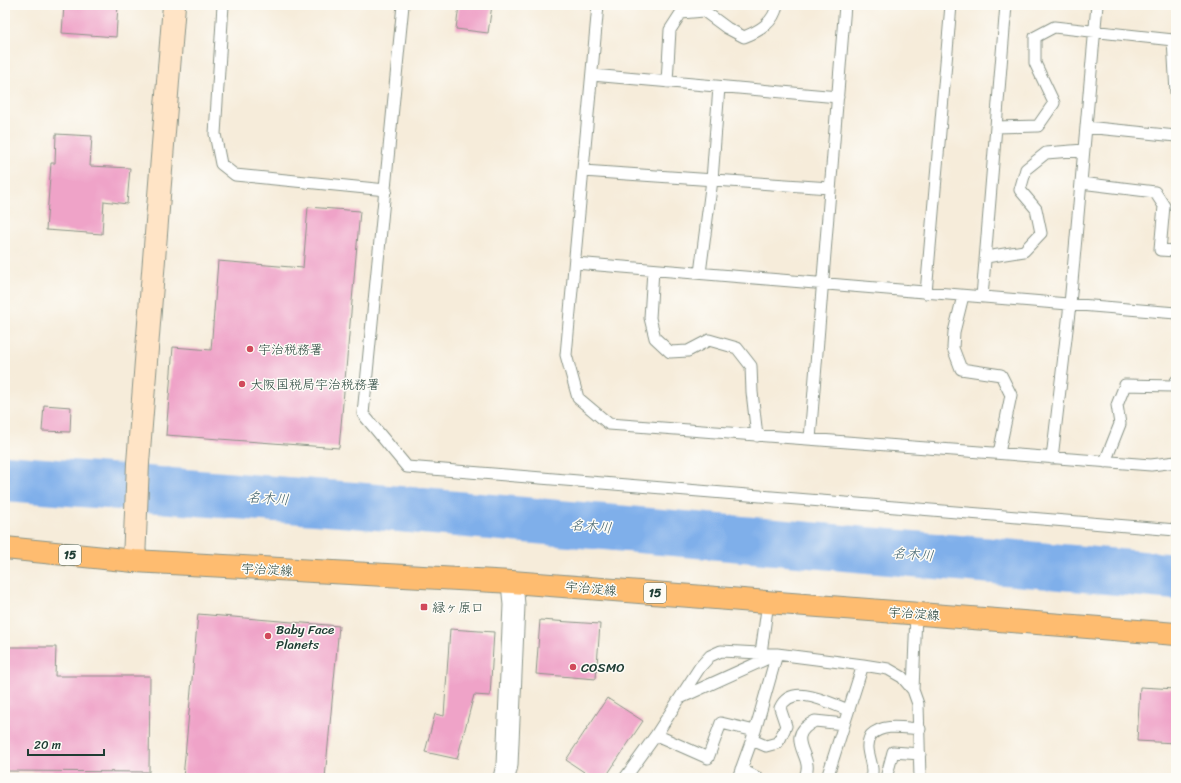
<svg xmlns="http://www.w3.org/2000/svg" width="1181" height="783" viewBox="0 0 1181 783" font-family="Sriracha,'Klee One',sans-serif">
<style>
.lines{fill:none;stroke-linecap:round;stroke-linejoin:round}
.river{stroke:#7fafea;stroke-width:46}
.building{fill:#efa3c8}
.lane-casing{stroke:#8a9487;stroke-width:13}
.street-casing{stroke:#8a9487;stroke-width:23}
.secondary-casing{stroke:#8a9487;stroke-width:24}
.primary-casing{stroke:#8a9487;stroke-width:24}
.lane{stroke:#fff;stroke-width:11}
.street{stroke:#fff;stroke-width:21}
.secondary{stroke:#ffe4c6;stroke-width:22}
.primary{stroke:#febc70;stroke-width:22}
.poi-dot{fill:#d1495b;stroke:#fdfcf7;stroke-width:1.5}
.labels{text-anchor:middle;stroke-width:3;stroke-linejoin:round;paint-order:stroke}
.shield{fill:#fdfcf7;stroke:#62766e;stroke-width:1}
.shield-label{font-size:12px;font-weight:bold;fill:#1f3d34}
.poi-label{font-size:13px;fill:#1f3d34;stroke:#fdfcf7;text-anchor:start}
.street-label{font-size:13px;fill:#1f3d34;stroke:#fdfcf7}
.water-label{font-size:14px;font-style:italic;fill:#3c5f6b;stroke:#fdfcf7}
</style>
<rect width="100%" height="100%" fill="#fdfcf7"/>
<filter id="ink" filterUnits="userSpaceOnUse"><feTurbulence type="fractalNoise" baseFrequency=".025" numOctaves="2"/><feDisplacementMap in="SourceGraphic" scale="8" xChannelSelector="R" yChannelSelector="G"/><feConvolveMatrix kernelMatrix="1 2 1 2 8 2 1 2 1" color-interpolation-filters="sRGB"/></filter>
<filter id="wash" filterUnits="userSpaceOnUse"><feTurbulence type="fractalNoise" baseFrequency=".012" numOctaves="4" result="noise"/><feDisplacementMap in="SourceGraphic" scale="16" xChannelSelector="R" yChannelSelector="G"/><feGaussianBlur stdDeviation="0.9" result="paint"/><feColorMatrix in="noise" values="0 0 0 0 0 0 0 0 0 0 0 0 0 0 0 0 0 1.4 0 .05"/><feComposite in="paint" operator="in"/></filter>
<g filter="url(#wash)">
<rect width="100%" height="100%" fill="#f6ecda"/>
<g class="lines">
<!-- river -->
<path class="river" d="M 5,478 L 353,505 L 1176,577"/>
</g>
<g id="blocks">
<!-- building -->
<path class="building" d="M 64,5 L 118,5 L 116,37 L 62,33 Z
M 459,5 L 492,5 L 488,33 L 456,29 Z
M 56,134 L 92,136 L 90,166 L 130,168 L 127,204 L 104,201 L 102,234 L 46,230 L 51,163 L 55,163 Z
M 308,207 L 360,211 L 339,448 L 166,435 L 173,347 L 211,350 L 218,261 L 303,268 Z
M 44,405 L 71,407 L 70,432 L 42,431 Z
M 198,614 L 339,626 L 325,778 L 183,778 Z
M 540,620 L 600,624 L 596,679 L 536,674 Z
M 450,629 L 494,632 L 490,696 L 474,695 L 457,759 L 425,752 L 435,714 L 444,716 Z
M 8,647 L 56,647 L 55,676 L 150,676 L 149,772 L 5,771 L 5,675 L 7,675 Z
M 1140,687 L 1176,689 L 1176,743 L 1137,741 Z
M 607,698 L 643,721 L 605,778 L 593,778 L 566,760 Z"/>
</g>
</g>
<g filter="url(#ink)">
<use href="#blocks" fill-opacity="0" stroke="#8a9487" stroke-width="1"/>
<g class="lines">
<!-- lane casing -->
<g class="lane-casing">
<path id="lane" d="M 223,5 L 215,134 L 221,164 L 235,175 L 386,190
M 403,5 L 363,414 L 407,467 L 1176,530
M 598,5 L 566,355 L 578,398 L 609,424 L 1151,465 L 1176,462
M 592,75 L 838,97
M 667,82 L 670,30 L 681,13 L 704,11 L 727,28 L 744,37 C 759,31 774,23 777,5
M 996,127 L 1038,126 L 1054,103 L 1035,63 L 1035,37 L 1054,27 L 1173,40 L 1176,93
M 1086,127 L 1176,136
M 583,171 L 830,188
M 1081,183 L 1155,192 L 1164,206 L 1160,250 L 1176,251
M 986,257 L 1024,251 L 1041,233 L 1036,209 L 1020,190 L 1026,169 L 1046,153 L 1084,150
M 575,263 L 1176,313
M 653,270 L 650,318 L 655,338 L 670,352 L 688,351 L 709,340 L 737,348 L 751,366 L 752,392 L 757,436
M 700,273 L 712,180 L 719,87
M 926,293 L 951,5
M 963,296 L 954,332 L 953,348 L 961,369 L 1001,375 L 1011,395 L 999,453
M 982,297 L 1006,5
M 810,439 L 845,5
M 1052,458 L 1070,304 L 1097,5
M 1105,462 L 1120,424 L 1117,405 L 1125,385 L 1173,386 L 1176,381
M 761,653 L 768,602
M 913,690 L 916,614
M 680,698 L 775,655
M 656,735 L 708,758 L 721,723 L 755,731
M 752,740 L 766,746 L 777,743 L 780,739 L 786,726 L 780,708 C 792,682 829,703 848,710
M 741,769 L 758,778
M 625,778 L 656,735 L 700,667 L 710,656 L 721,651 L 777,654 L 863,665 L 888,669 L 902,677 L 913,690 L 918,704 L 920,778
M 738,778 L 755,731 L 777,654
M 804,778 C 818,757 780,739 815,721 L 844,724
M 827,778 L 863,665
M 871,778 C 876,763 862,751 871,735 C 884,723 903,728 920,729
M 886,778 L 893,752 L 920,754"/>
</g>
<!-- street casing -->
<g class="street-casing">
<path id="street" d="M 504,778 L 507,765 L 514,605 L 512,582"/>
</g>
<!-- secondary casing -->
<g class="secondary-casing">
<path id="secondary" d="M 134,561 L 138,463 L 174,5"/>
</g>
<!-- primary casing -->
<g class="primary-casing">
<path id="primary" d="M 5,548 L 134,561 L 512,582 L 1176,634"/>
</g>
<!-- lane -->
<use href="#lane" class="lane"/>
<!-- street -->
<use href="#street" class="street"/>
<!-- secondary -->
<use href="#secondary" class="secondary"/>
<!-- primary -->
<use href="#primary" class="primary"/>
</g>
</g>
<!-- markers -->
<g class="poi-dot">
<circle cx="250" cy="349" r="4"/>
<circle cx="242" cy="384" r="4"/>
<rect x="420" y="603" width="8" height="8" rx="2"/>
<circle cx="268" cy="636" r="4"/>
<circle cx="573" cy="667" r="4"/>
</g>
<g class="labels">
<!-- shield labels -->
<g class="shield">
<rect x="59" y="545" width="22" height="20" rx="3"/>
<rect x="644" y="583" width="22" height="20" rx="3"/>
</g>
<g class="shield-label">
<text x="70" y="559">15</text>
<text x="655" y="597">15</text>
</g>
<!-- poi labels -->
<g class="poi-label">
<text x="258" y="354">宇治税務署</text>
<text x="250" y="389">大阪国税局宇治税務署</text>
<text x="432" y="612">緑ヶ原口</text>
<text x="276" y="634">Baby Face<tspan x="276" dy="15">Planets</tspan></text>
<text x="581" y="672">COSMO</text>
</g>
<!-- street labels -->
<g class="street-label">
<text transform="translate(267 569) rotate(3)" y="5">宇治淀線</text>
<text transform="translate(591 588) rotate(5)" y="5">宇治淀線</text>
<text transform="translate(914 613) rotate(4)" y="5">宇治淀線</text>
</g>
<!-- water labels -->
<g class="water-label">
<text transform="translate(268 498) rotate(4)" y="5">名木川</text>
<text transform="translate(591 526) rotate(5)" y="5">名木川</text>
<text transform="translate(913 554) rotate(5)" y="5">名木川</text>
</g>
</g>
<!-- margin -->
<rect width="1181" height="783" fill="none" stroke="#fdfcf7" stroke-width="20"/>
<!-- scale -->
<path d="M28 749v6h76v-6" fill="none" stroke="#1f3d34" stroke-width="2"/>
<text x="34" y="749" font-size="12" fill="#1f3d34" stroke="#fdfcf7" stroke-width="3" paint-order="stroke">20 m</text>
</svg>
